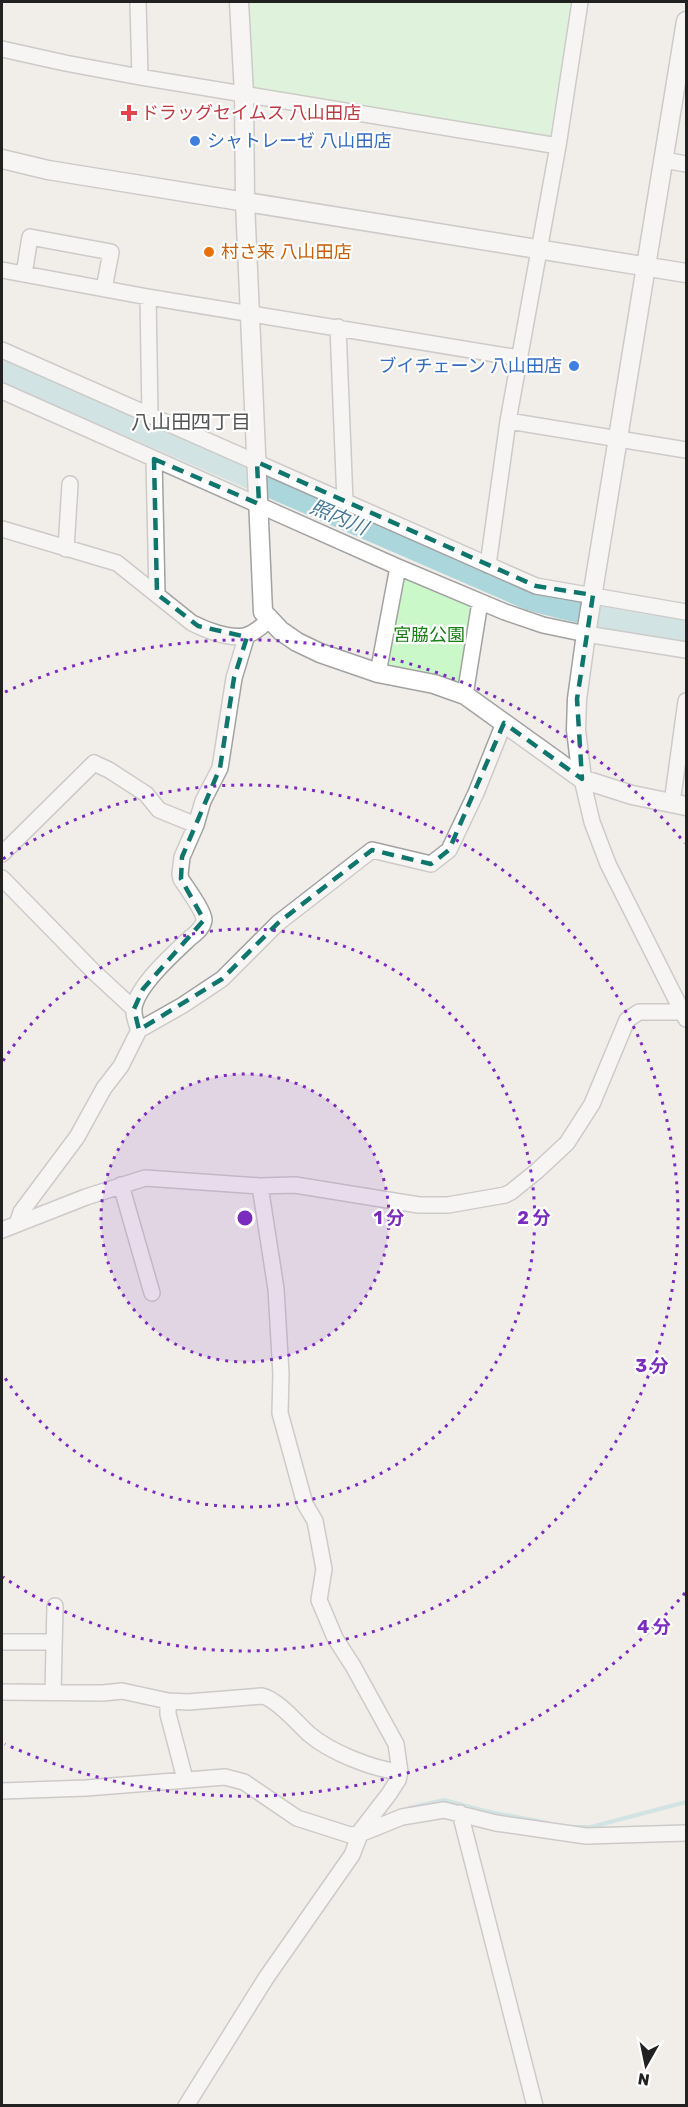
<svg xmlns="http://www.w3.org/2000/svg" width="688" height="2107" viewBox="0 0 688 2107" font-family="Rubik,'Noto Sans JP',sans-serif">
<style>
.park{fill:#cbf8c9}
.lines{fill:none;stroke-linecap:round;stroke-linejoin:round}
.stream{stroke:#abd7dc;stroke-width:4}
.river{stroke:#abd7dc;stroke-width:21}
.minor-casing{stroke:#a2a2a2;stroke-width:18}
.tertiary-casing{stroke:#a2a2a2;stroke-width:21}
.minor{stroke:#fff;stroke-width:15}
.tertiary{stroke:#fff;stroke-width:18}
.marked{fill:none;stroke:#0f766e;stroke-width:4.5;stroke-dasharray:12 8;stroke-linejoin:round}
.ring{fill:none;stroke:#7b2cbf;stroke-width:3;stroke-dasharray:3 6}
.health-dot{fill:#e0444e;stroke:#fff;stroke-width:2}
.shop-dot{fill:#3f7fe0;stroke:#fff;stroke-width:2}
.food-dot{fill:#e8710a;stroke:#fff;stroke-width:2}
.labels{text-anchor:middle;stroke-width:4.5;stroke-linejoin:round;paint-order:stroke}
.health-label{font-size:18px;fill:#be3a42;stroke:#fff;text-anchor:start}
.shop-label{font-size:18px;fill:#366cbe;stroke:#fff;text-anchor:start}
.food-label{font-size:18px;fill:#c56008;stroke:#fff;text-anchor:start}
.park-label{font-size:18px;fill:#167d11;stroke:#fff}
.neighbourhood-label{font-size:20px;fill:#545454;stroke:#fff}
.water-label{font-size:20px;font-style:italic;fill:#477996;stroke:#fff}
.centre{fill:#7b2cbf;stroke:#fff;stroke-width:3}
.ring-label{font-size:18px;text-anchor:middle;font-weight:bold;fill:#7b2cbf;stroke:#fff;stroke-width:4.5;stroke-linejoin:round;paint-order:stroke}
</style>
<rect width="100%" height="100%" fill="#f1ede9"/>
<!-- park -->
<path class="park" d="M 248,2 L 572,2 L 550,138 L 252,90 Z
M 405,576 L 469,603 L 472,608 L 460,683 L 457,685 L 388,668 L 386,661 L 400,579 Z"/>
<g class="lines">
<!-- stream -->
<path class="stream" d="M 409,1808 L 444,1800 L 485,1811 L 548,1823
M 574,1827 L 591,1827 L 686,1802"/>
<!-- river -->
<path class="river" d="M 2,371 L 530,600 C 581,615 633,623 686,631"/>
<!-- minor casing -->
<g class="minor-casing">
<path id="minor" d="M 138,2 L 140,77
M 2,49 L 65,63 L 140,77 L 558,146
M 664,160 L 686,164
M 2,270 L 148,297 L 519,358
M 24,274 L 30,237 L 111,252 L 104,289
M 148,297 L 150,415
M 338,327 L 345,502
M 2,350 L 536,586 L 686,612
M 2,391 L 398,567 L 505,612 L 543,625 L 586,634 L 686,650
M 508,421 L 686,450
M 154,459 L 157,594
M 2,529 L 117,563 L 192,623 C 206,630 229,639 244,636 C 254,634 262,626 269,620
M 66,549 L 70,484
M 488,565 L 508,421 L 558,146 L 580,2
M 378,673 L 398,567
M 465,695 L 480,602
M 582,779 L 592,822 L 608,864 L 686,1019
M 672,803 L 686,701
M 2,854 L 94,763 L 109,770 L 146,794 L 159,810 L 196,825
M 2,878 L 94,972 L 134,1009
M 139,1030 C 136,1023 133,1015 134,1007 C 139,984 173,954 190,938 C 196,933 203,928 204,920 C 204,911 186,887 181,879 L 180,874 L 182,857 L 196,825 L 203,801 L 220,768 L 234,678 L 247,635
M 121,1185 L 152,1293
M 17,1224 L 21,1212 L 77,1137 L 104,1088 L 121,1066 L 139,1030 L 183,1005 L 222,979 L 278,923 L 372,850 L 431,864 L 449,850 L 476,793 L 504,723
M 2,1230 L 86,1197 L 145,1178 L 260,1186 L 295,1185 L 419,1205 L 448,1205 L 505,1195 L 511,1192 L 537,1171 L 567,1143 L 592,1104 L 627,1020 L 639,1012 L 686,1012
M 2,1642 L 54,1642
M 2,1692 L 103,1693 L 122,1691 L 168,1701 L 188,1702 L 262,1696 C 277,1699 297,1723 309,1734 C 330,1752 372,1769 400,1772
M 53,1692 L 55,1606
M 168,1701 L 168,1714 L 185,1779
M 2,1791 L 86,1788 L 225,1777 L 244,1782 L 297,1818 L 350,1835 L 360,1834 L 402,1817 L 444,1810 L 496,1823 L 586,1836 L 686,1833
M 460,1813 L 535,2106
M 186,2106 L 266,1978 L 352,1855 L 362,1829 L 389,1794 L 398,1780 L 400,1772 L 396,1744 L 353,1666 L 335,1638 L 319,1600 L 324,1569 L 315,1521 L 305,1504 L 280,1413 L 281,1374 L 276,1289 L 260,1186"/>
</g>
<!-- tertiary casing -->
<g class="tertiary-casing">
<path id="tertiary" d="M 239,2 L 244,94 L 245,202 L 263,612 L 281,631 L 297,642 L 320,653 L 378,673 L 434,684 L 465,695 L 582,779 L 632,795 L 686,806
M 2,159 L 48,170 L 686,273
M 582,779 L 576,730 L 577,699 L 586,634 L 686,21"/>
</g>
<!-- minor -->
<use href="#minor" class="minor"/>
<!-- tertiary -->
<use href="#tertiary" class="tertiary"/>
</g>
<!-- marked area -->
<path d="M0 0H688V2107H0ZM 154,459 L 259,504 L 257,462 L 536,586 L 593,595 L 577,699 L 582,779 L 504,723 L 449,850 L 431,864 L 372,850 L 278,923 L 222,979 L 139,1030 L 134,1009 L 143,989 L 204,920 L 181,879 L 182,857 L 220,768 L 234,678 L 247,637 L 198,626 L 157,594 Z" fill="#f1ede9" fill-opacity=".55" fill-rule="evenodd"/>
<path class="marked" d="M 154,459 L 259,504 L 257,462 L 536,586 L 593,595 L 577,699 L 582,779 L 504,723 L 449,850 L 431,864 L 372,850 L 278,923 L 222,979 L 139,1030 L 134,1009 L 143,989 L 204,920 L 181,879 L 182,857 L 220,768 L 234,678 L 247,637 L 198,626 L 157,594 Z"/>
<!-- distance rings -->
<circle cx="245" cy="1218" r="144" fill="#7b2cbf" fill-opacity=".12"/>
<g class="ring">
<circle cx="245" cy="1218" r="144"/>
<path d="M3 1061A289 289 0 1 1 3 1375"/>
<path d="M3 859A433 433 0 1 1 3 1577"/>
<path d="M685 1593A578 578 0 0 1 5 1744M5 692A578 578 0 0 1 685 843"/>
</g>
<!-- markers -->
<path class="health-dot" d="M126 104h6v6h6v6h-6v6h-6v-6h-6v-6h6z"/>
<g class="shop-dot">
<circle cx="195" cy="141" r="6"/>
<circle cx="574" cy="366" r="6"/>
</g>
<circle class="food-dot" cx="209" cy="252" r="6"/>
<g class="labels">
<!-- health labels -->
<g class="health-label">
<text x="141" y="119">ドラッグセイムス 八山田店</text>
</g>
<!-- shop labels -->
<g class="shop-label">
<text x="207" y="147">シャトレーゼ 八山田店</text>
<text x="562" y="372" text-anchor="end">ブイチェーン 八山田店</text>
</g>
<!-- food labels -->
<g class="food-label">
<text x="221" y="258">村さ来 八山田店</text>
</g>
<!-- park labels -->
<g class="park-label">
<text x="429" y="641">宮脇公園</text>
</g>
<!-- neighbourhood labels -->
<g class="neighbourhood-label">
<text x="191" y="429">八山田四丁目</text>
</g>
<!-- water labels -->
<g class="water-label">
<text transform="translate(339 517) rotate(23)" y="7">照内川</text>
</g>
</g>
<circle cx="245" cy="1218" r="9" class="centre"/>
<g class="ring-label">
<text x="389" y="1224">1 分</text>
<text x="534" y="1224">2 分</text>
<text x="652" y="1372">3 分</text>
<text x="654" y="1633">4 分</text>
</g>
<!-- border -->
<rect width="688" height="2107" fill="none" stroke="#212121" stroke-width="6"/>
<!-- north arrow -->
<g transform="translate(646 2065) rotate(189)" stroke="#ffffff" stroke-width="4.5" paint-order="stroke">
<path d="M0-4.5L10 22L0 15L-10 22Z" fill="#212121"/>
<text y="-9" font-size="16" font-weight="bold" text-anchor="middle" fill="#212121">N</text>
</g>
</svg>
